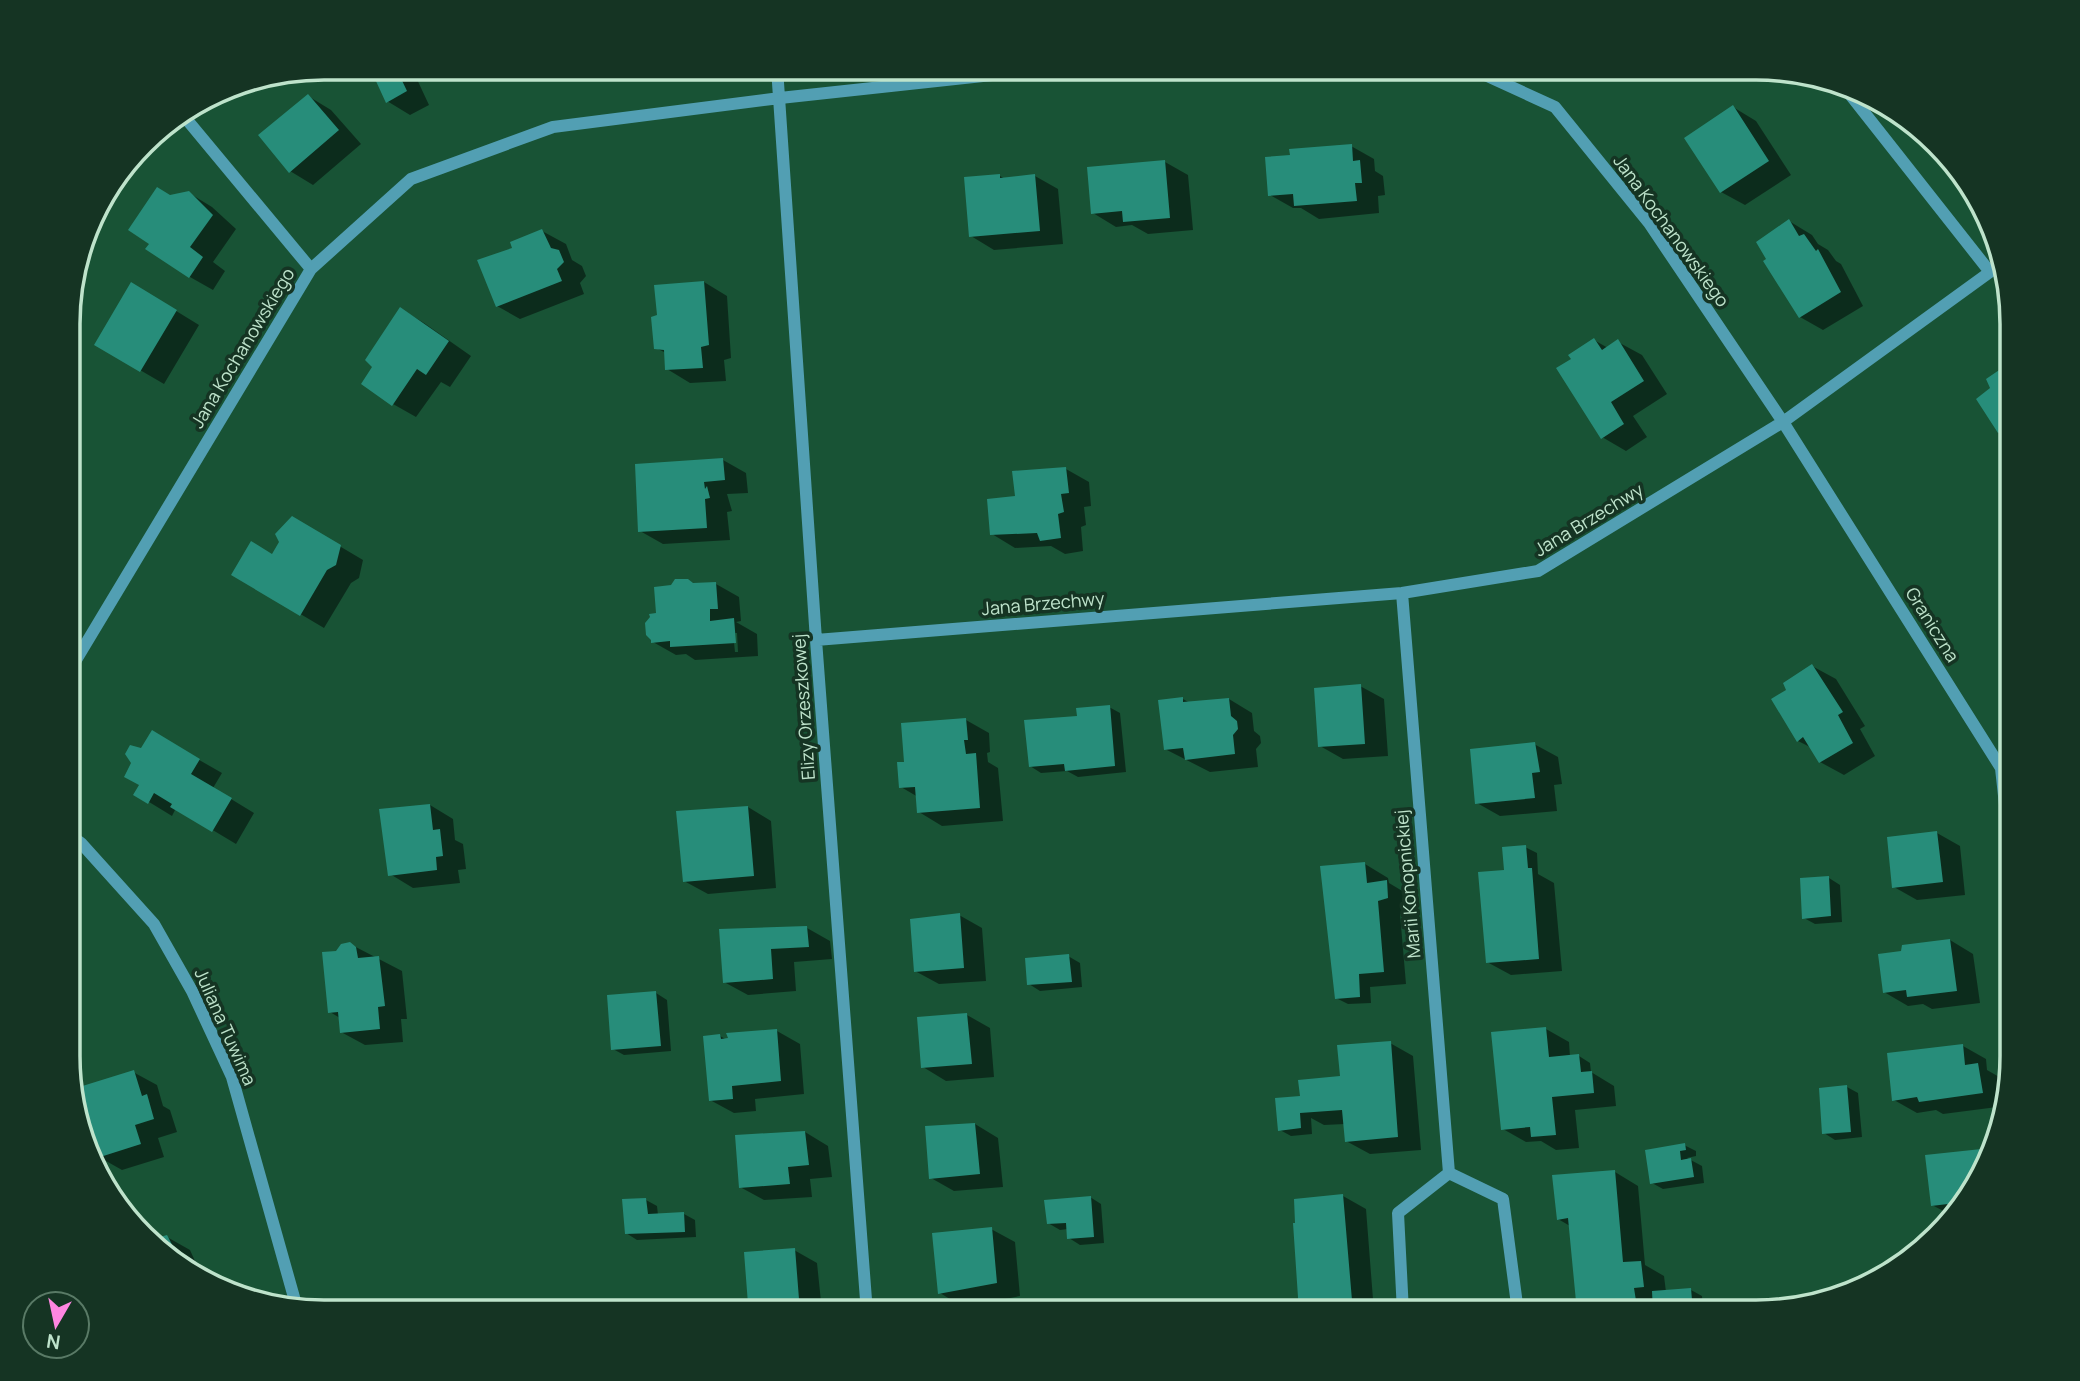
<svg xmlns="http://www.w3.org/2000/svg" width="2080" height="1381" viewBox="0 0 2080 1381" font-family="Manrope,sans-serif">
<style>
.shadow{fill:#0007;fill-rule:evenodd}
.building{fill:#278d7a}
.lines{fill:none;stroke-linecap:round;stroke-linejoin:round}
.minor{stroke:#529fb3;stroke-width:12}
.labels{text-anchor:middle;stroke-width:7;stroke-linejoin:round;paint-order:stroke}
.street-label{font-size:18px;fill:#bee3cb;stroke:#153423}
.rim{fill:none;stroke:#bee3cb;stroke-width:3.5}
</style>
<rect width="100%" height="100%" fill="#185335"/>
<!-- shadow -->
<path class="shadow" d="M 372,68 L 446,68 L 435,73 L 427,69 L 415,75 L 429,105 L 410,115 L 387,101 Z
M 308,96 L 331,110 L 361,144 L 313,185 L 290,171 Z
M 1733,107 L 1756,121 L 1791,175 L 1745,205 L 1721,192 Z
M 1351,146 L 1374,159 L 1375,171 L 1383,176 L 1385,195 L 1378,196 L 1379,213 L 1319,219 L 1301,208 L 1293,208 L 1270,195 Z
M 1165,162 L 1188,175 L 1193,230 L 1148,234 L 1132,225 L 1116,227 L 1093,213 Z
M 1000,176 L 1005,179 L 1035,176 L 1058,189 L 1063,244 L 994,250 L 971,236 Z
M 189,193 L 212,207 L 236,229 L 213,262 L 225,271 L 213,290 L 190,277 L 170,196 Z
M 1789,221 L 1812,235 L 1818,244 L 1828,250 L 1836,261 L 1841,264 L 1863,306 L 1823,330 L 1800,317 Z
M 542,231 L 566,244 L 572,260 L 582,266 L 586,276 L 580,283 L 584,294 L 520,319 L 497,306 L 514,249 Z
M 704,282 L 727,296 L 731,358 L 724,360 L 726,381 L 690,383 L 667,369 L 666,353 L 656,348 Z
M 155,298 L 199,325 L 164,384 L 97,345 Z
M 401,309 L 424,323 L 471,356 L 450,387 L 441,382 L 416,417 L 393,404 L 375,367 Z
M 1594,340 L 1608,348 L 1618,342 L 1642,355 L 1667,394 L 1633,416 L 1647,437 L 1626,451 L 1602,437 L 1573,360 Z
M 2011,364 L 2011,438 L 1999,431 L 1992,389 L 1988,380 Z
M 723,460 L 746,473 L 748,493 L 727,494 L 732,511 L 727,512 L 730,540 L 663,544 L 640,531 Z
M 1066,469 L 1089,482 L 1091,506 L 1084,507 L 1086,525 L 1081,527 L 1083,551 L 1065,554 L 1051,546 L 1015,548 L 992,534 L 1017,498 Z
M 292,518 L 363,560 L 359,578 L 351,583 L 324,628 L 233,574 L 273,556 Z
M 716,584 L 739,597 L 741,621 L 736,622 L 757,634 L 758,656 L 695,660 L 686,654 L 676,655 L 653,642 L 658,615 L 695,585 ZM 733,633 L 737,633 L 738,652 L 735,652 Z
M 1812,666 L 1836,679 L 1865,726 L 1860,729 L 1875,756 L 1844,775 L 1820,762 L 1812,748 L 1798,741 L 1788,691 Z
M 1360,686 L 1384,699 L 1388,756 L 1343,759 L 1320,746 Z
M 1183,699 L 1190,703 L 1229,699 L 1252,713 L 1254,731 L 1260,736 L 1261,743 L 1256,749 L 1258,767 L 1210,772 L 1165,749 Z
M 1109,707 L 1120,713 L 1126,772 L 1078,777 L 1067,771 L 1041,773 L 1030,766 L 1079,717 Z
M 966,720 L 989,733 L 990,752 L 987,753 L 988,762 L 998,768 L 1003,821 L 942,826 L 919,812 L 918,797 L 901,787 Z
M 152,733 L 222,773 L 213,788 L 254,813 L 236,844 L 176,808 L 172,816 L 136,794 L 141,785 L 141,750 Z
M 1534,744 L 1558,757 L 1562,784 L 1554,785 L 1557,811 L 1500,816 L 1477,803 Z
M 430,805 L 453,819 L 455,840 L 463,844 L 466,869 L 458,870 L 460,883 L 413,888 L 390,874 Z
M 748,807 L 771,821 L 776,888 L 708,894 L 684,881 Z
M 1937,833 L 1960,846 L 1965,895 L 1917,900 L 1894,887 Z
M 1525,847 L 1537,853 L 1538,874 L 1554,883 L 1562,971 L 1511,975 L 1487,962 Z
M 1365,864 L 1388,878 L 1389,883 L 1409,895 L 1411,911 L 1400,914 L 1406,984 L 1370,987 L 1371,1003 L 1348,1004 L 1336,998 Z
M 1829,878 L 1840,885 L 1842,922 L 1815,924 L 1804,918 Z
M 959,915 L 982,928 L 986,981 L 939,984 L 915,971 Z
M 807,928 L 830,941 L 832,959 L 794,962 L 796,991 L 748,995 L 724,982 L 721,930 Z
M 1950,940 L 1973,954 L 1980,1003 L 1932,1009 L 1923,1004 L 1908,1006 L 1884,992 Z
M 350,944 L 402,971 L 407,1019 L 401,1019 L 403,1042 L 365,1045 L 341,1032 L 340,1018 L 330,1012 L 337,952 Z
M 1068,956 L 1080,963 L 1082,987 L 1040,991 L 1029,984 Z
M 656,993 L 667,1000 L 671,1051 L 624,1055 L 613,1049 Z
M 967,1015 L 990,1028 L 994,1077 L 946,1081 L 923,1067 Z
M 1546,1029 L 1569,1042 L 1570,1057 L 1579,1056 L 1590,1063 L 1591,1072 L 1614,1086 L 1616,1106 L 1575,1110 L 1579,1148 L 1556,1150 L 1541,1141 L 1526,1142 L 1503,1129 Z
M 777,1031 L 800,1044 L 804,1094 L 755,1099 L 756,1111 L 734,1113 L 710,1100 L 720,1036 L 727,1040 Z
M 1390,1043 L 1413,1056 L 1421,1150 L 1370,1154 L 1346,1141 L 1345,1124 L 1324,1125 L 1311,1118 L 1312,1134 L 1291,1136 L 1280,1130 L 1301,1098 L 1341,1078 Z
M 1963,1046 L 1986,1059 L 1987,1070 L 2001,1078 L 2005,1106 L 1943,1114 L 1936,1110 L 1917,1113 L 1894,1100 Z
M 133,1072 L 157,1085 L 163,1106 L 170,1110 L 177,1132 L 158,1138 L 164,1157 L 122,1170 L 99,1157 Z
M 1847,1087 L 1858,1093 L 1862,1137 L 1835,1140 L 1824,1133 Z
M 975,1124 L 998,1138 L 1003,1187 L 954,1191 L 931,1178 Z
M 805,1132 L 828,1146 L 832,1177 L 810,1179 L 812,1197 L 764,1200 L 740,1187 Z
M 1684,1145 L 1696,1151 L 1696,1156 L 1687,1158 L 1702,1166 L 1704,1183 L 1663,1189 L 1652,1183 Z
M 1991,1150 L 1992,1151 L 1968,1199 L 1951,1215 L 1932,1205 Z
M 1615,1172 L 1638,1186 L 1645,1265 L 1664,1276 L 1666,1292 L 1691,1290 L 1702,1296 L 1703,1312 L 1578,1311 L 1570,1226 L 1558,1219 Z
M 1343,1196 L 1366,1209 L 1374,1312 L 1301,1312 L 1295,1225 Z
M 1090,1197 L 1101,1204 L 1104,1243 L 1080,1245 L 1069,1238 L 1068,1229 L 1060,1230 L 1048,1223 Z
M 646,1200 L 657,1206 L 658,1215 L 684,1214 L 695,1220 L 696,1237 L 637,1240 L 626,1233 Z
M 991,1229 L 1015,1242 L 1020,1296 L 963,1307 L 940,1293 Z
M 167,1237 L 190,1250 L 199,1270 L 223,1283 L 225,1291 L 182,1269 L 155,1240 Z
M 794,1250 L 817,1263 L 822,1311 L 767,1313 L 750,1303 Z"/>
<!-- building -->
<path class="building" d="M 370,68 L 396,68 L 407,91 L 386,103 Z
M 308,94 L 339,130 L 289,173 L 258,135 Z
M 1733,105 L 1769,161 L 1720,193 L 1684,138 Z
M 1352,144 L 1353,161 L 1360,160 L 1362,183 L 1355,183 L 1357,201 L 1294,206 L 1293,194 L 1268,196 L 1265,157 L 1290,155 L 1289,149 Z
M 1165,160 L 1170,218 L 1123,222 L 1122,211 L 1091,214 L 1087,167 Z
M 1000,174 L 1000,178 L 1035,174 L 1040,231 L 969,237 L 964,177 Z
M 157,187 L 170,195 L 189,191 L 213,215 L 190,247 L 203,257 L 189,278 L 145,249 L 149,244 L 128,230 Z
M 1789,219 L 1799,236 L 1804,234 L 1816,251 L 1818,249 L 1841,292 L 1799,318 L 1763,261 L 1766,259 L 1756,242 Z
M 542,229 L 551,248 L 559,250 L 564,262 L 557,269 L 562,281 L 496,307 L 477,260 L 512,248 L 510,242 Z
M 704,281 L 709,345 L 701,347 L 703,368 L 665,370 L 664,350 L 654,349 L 651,317 L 657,315 L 654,285 Z
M 131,282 L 177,310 L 140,372 L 94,345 Z
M 400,307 L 449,341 L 426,375 L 417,369 L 392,406 L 361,384 L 372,367 L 365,360 Z
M 1594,338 L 1602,350 L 1618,339 L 1644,381 L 1611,402 L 1624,424 L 1601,439 L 1556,368 L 1571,359 L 1568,355 Z
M 2011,362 L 2011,426 L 1998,433 L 1976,399 L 1990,388 L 1986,379 Z
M 723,458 L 725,480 L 704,482 L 705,489 L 707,486 L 710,498 L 705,499 L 707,528 L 638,532 L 635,464 Z
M 1066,467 L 1069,493 L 1061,494 L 1064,512 L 1058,514 L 1061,538 L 1040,541 L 1037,533 L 990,535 L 987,499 L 1015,496 L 1012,471 Z
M 292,516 L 341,545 L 336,565 L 327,570 L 300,616 L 231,575 L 251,541 L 272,554 L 279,542 L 275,534 Z
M 675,579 L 688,579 L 693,583 L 716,582 L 718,609 L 710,609 L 710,621 L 734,618 L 736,643 L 670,647 L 670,641 L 651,643 L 651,640 L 646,635 L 645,623 L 650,617 L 649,614 L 656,613 L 654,587 L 671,585 Z
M 1812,664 L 1843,712 L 1838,715 L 1853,743 L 1819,763 L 1803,737 L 1797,742 L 1771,699 L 1786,690 L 1783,683 Z
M 1361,684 L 1365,744 L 1318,747 L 1314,688 Z
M 1183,697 L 1183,702 L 1229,698 L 1231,716 L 1237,721 L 1238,729 L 1233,735 L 1235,754 L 1185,760 L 1183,748 L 1164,750 L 1158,700 Z
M 1110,705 L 1115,766 L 1065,771 L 1064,764 L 1029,767 L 1024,720 L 1077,716 L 1076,708 Z
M 966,718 L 968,740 L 964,740 L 966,754 L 976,753 L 980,808 L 917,813 L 915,787 L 899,788 L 897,762 L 904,762 L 901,723 Z
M 152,730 L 200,759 L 191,774 L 232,798 L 212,832 L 170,807 L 172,804 L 154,793 L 148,804 L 133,795 L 139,785 L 124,777 L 131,763 L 125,754 L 130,745 L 141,748 Z
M 1535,742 L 1540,772 L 1532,773 L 1535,798 L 1475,804 L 1470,749 Z
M 430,804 L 433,830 L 440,829 L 443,856 L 436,857 L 437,870 L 388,876 L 379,809 Z
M 748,806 L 754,876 L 683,882 L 676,811 Z
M 1937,831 L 1943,882 L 1892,888 L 1887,837 Z
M 1526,845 L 1528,868 L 1532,868 L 1539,959 L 1486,963 L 1478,872 L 1504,870 L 1502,847 Z
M 1365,862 L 1367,883 L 1387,880 L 1388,898 L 1378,901 L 1384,972 L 1359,974 L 1360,997 L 1335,999 L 1320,866 Z
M 1829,876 L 1831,916 L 1802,919 L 1800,878 Z
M 960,913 L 964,968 L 914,972 L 910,919 Z
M 807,926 L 809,947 L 771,949 L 773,979 L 723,983 L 719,929 Z
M 1950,939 L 1957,991 L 1907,997 L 1906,990 L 1883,993 L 1878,954 L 1901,951 L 1902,945 Z
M 350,942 L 356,947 L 358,958 L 379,956 L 385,1006 L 378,1007 L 380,1029 L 340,1033 L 338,1012 L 328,1013 L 322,952 L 336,951 L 341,944 Z
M 1069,954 L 1072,982 L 1027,985 L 1025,958 Z
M 656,991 L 661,1046 L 611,1050 L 607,995 Z
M 967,1013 L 972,1064 L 921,1068 L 917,1017 Z
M 1546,1027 L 1549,1057 L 1579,1054 L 1581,1072 L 1592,1071 L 1594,1093 L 1552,1097 L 1556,1135 L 1531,1137 L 1530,1127 L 1501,1130 L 1491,1032 Z
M 777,1029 L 781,1081 L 732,1086 L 733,1099 L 709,1101 L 703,1036 L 720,1034 L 721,1039 L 728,1038 L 726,1033 Z
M 1391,1041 L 1398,1137 L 1345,1142 L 1342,1110 L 1300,1113 L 1301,1128 L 1278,1131 L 1275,1098 L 1300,1096 L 1298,1080 L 1340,1076 L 1337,1045 Z
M 1963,1044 L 1965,1065 L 1978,1063 L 1983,1093 L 1919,1102 L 1917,1097 L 1892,1101 L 1887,1053 Z
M 134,1070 L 142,1096 L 147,1094 L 154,1119 L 135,1125 L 141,1144 L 97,1158 L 76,1088 Z
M 1847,1085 L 1851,1132 L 1822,1134 L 1819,1088 Z
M 975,1123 L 980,1174 L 929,1179 L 925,1126 Z
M 805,1131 L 809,1165 L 788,1167 L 790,1184 L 739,1188 L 735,1135 Z
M 1685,1143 L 1686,1150 L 1680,1151 L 1681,1160 L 1691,1158 L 1694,1177 L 1650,1184 L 1645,1150 Z
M 1991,1148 L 1991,1153 L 1968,1199 L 1965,1202 L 1931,1206 L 1925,1155 Z
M 1615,1170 L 1623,1262 L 1641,1261 L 1644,1287 L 1634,1288 L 1637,1307 L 1577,1312 L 1568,1218 L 1557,1220 L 1552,1175 Z
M 1343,1194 L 1353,1312 L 1299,1312 L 1293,1223 L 1295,1223 L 1294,1199 Z
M 1091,1196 L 1094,1237 L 1067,1239 L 1066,1223 L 1047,1224 L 1044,1200 Z
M 646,1198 L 648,1214 L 684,1212 L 685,1232 L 625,1234 L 622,1199 Z
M 992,1227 L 997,1283 L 938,1294 L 932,1233 Z
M 167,1235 L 177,1254 L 174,1261 L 153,1239 Z
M 795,1248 L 799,1299 L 748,1304 L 744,1252 Z
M 1691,1288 L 1693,1312 L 1653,1312 L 1652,1291 Z"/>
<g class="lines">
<!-- minor -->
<path class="minor" d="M 777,68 L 816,640 L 867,1313
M 1470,68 L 1555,107 L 1649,223 L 1783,422 L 2001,768 L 2011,860
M 183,115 L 311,269
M 1402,593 L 1449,1173
M 816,640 L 1402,593 L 1538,571 L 1783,422 L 1990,272 L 1841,83
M 70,670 L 311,269 L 411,179 L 553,127 L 780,98 L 1058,68
M 70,835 L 81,843 L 154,924 L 192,991 L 232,1077 L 297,1308
M 1403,1312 L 1398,1213 L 1449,1173 L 1503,1199 L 1518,1312"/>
</g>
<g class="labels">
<!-- street labels -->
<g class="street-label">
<text transform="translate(1671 231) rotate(54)" y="6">Jana Kochanowskiego</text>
<text transform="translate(243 348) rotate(-59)" y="6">Jana Kochanowskiego</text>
<text transform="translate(1589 520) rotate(-31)" y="6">Jana Brzechwy</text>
<text transform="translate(1043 604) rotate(-5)" y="6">Jana Brzechwy</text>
<text transform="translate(1932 625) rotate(58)" y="6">Graniczna</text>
<text transform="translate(804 707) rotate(-94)" y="6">Elizy Orzeszkowej</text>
<text transform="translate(1408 884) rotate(-95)" y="6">Marii Konopnickiej</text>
<text transform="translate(225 1027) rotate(66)" y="6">Juliana Tuwima</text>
</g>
</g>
<!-- crop -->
<path d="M0 0H2080V1381H0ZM324 80H1756A244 244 0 0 1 2000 324V1056A244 244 0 0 1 1756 1300H324A244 244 0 0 1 80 1056V324A244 244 0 0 1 324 80Z" fill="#153423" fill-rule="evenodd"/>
<path class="rim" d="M324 80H1756A244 244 0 0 1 2000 324V1056A244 244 0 0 1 1756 1300H324A244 244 0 0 1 80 1056V324A244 244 0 0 1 324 80Z"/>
<!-- north arrow -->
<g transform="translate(56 1325) rotate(189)"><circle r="33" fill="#153423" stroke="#597a66" stroke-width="2"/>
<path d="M0-5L12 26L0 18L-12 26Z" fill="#fe86e1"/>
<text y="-10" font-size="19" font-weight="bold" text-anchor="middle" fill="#bee3cb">N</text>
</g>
</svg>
